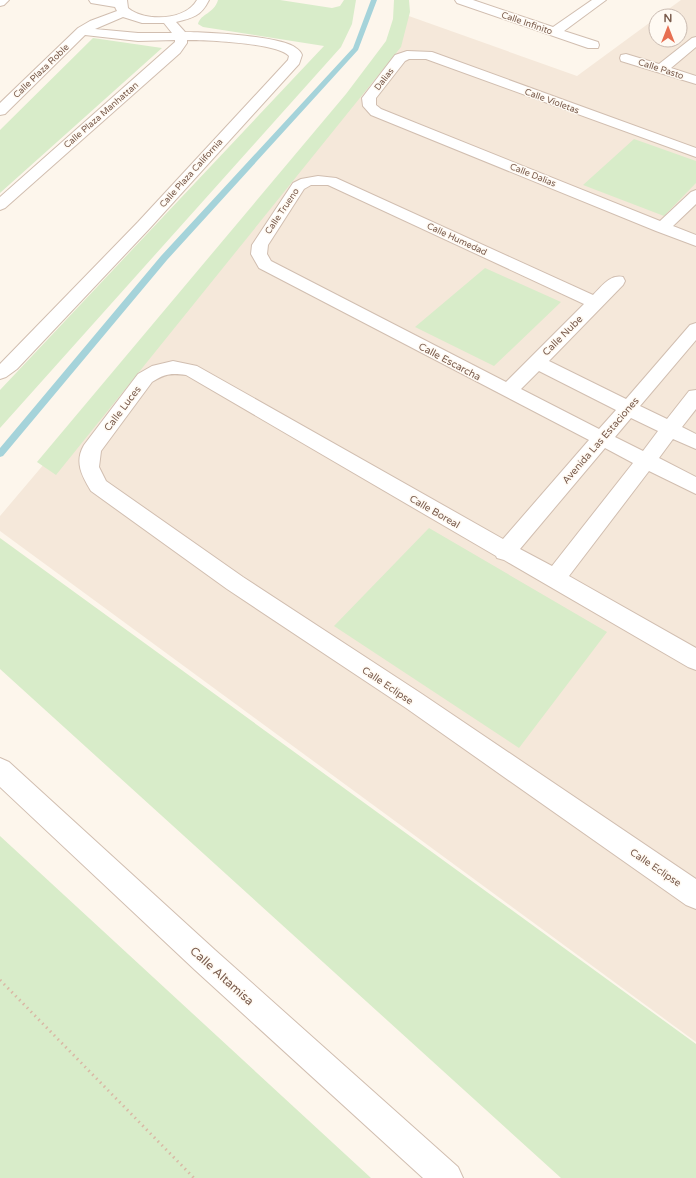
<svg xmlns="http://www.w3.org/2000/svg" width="696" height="1178" viewBox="0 0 696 1178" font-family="'Varela Round',sans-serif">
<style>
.residential{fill:#f5e8da}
.green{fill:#d8ecc9}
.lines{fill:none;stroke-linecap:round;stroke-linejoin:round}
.stream{fill:#a5d3da;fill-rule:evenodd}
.minor-casing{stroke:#d1beb0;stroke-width:2}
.path{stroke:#d9b8a5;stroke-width:3;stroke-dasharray:1.5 4;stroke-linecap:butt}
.minor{fill:#fff;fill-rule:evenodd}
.labels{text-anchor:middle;stroke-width:3;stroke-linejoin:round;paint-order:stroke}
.far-street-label{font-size:9px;fill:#7a5c4d;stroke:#fffaf3}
.street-label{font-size:10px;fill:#7a5c4d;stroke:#fffaf3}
.near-street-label{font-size:12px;fill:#7a5c4d;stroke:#fffaf3}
</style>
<rect width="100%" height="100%" fill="#fdf6ec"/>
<!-- residential -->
<path class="residential" d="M 681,0 L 696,0 L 696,1042 L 0,531 L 0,516 L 398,46 L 406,15 L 577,76 L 656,18 L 656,40 L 680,40 L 680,16 L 659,16 Z"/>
<!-- green -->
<path class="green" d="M 218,0 L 280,0 L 332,8 L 340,6 L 344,0 L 356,0 L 352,24 L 341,47 L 0,428 L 0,390 L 324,46 L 203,27 L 198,24 C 201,13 214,14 218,0 Z
M 394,0 L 409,0 L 410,12 L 401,47 L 56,475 L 37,462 L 346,94 L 386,41 L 393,19 Z
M 93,38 L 162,48 L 0,193 L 0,130 Z
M 634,139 L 696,161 L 696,183 L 664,216 L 583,185 Z
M 485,268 L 561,302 L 494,366 L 415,327 Z
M 429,528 L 607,632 L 519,748 L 334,626 Z
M 0,538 L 696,1044 L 696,1178 L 561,1178 L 0,669 Z
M 0,836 L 371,1178 L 0,1178 Z"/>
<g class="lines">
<!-- stream -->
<path class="stream" d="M 371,0 L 377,0 L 358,50 L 167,260 L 3,456 L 0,457 L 0,448 L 161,256 L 353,48 Z"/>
<!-- minor casing -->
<g class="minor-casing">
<path id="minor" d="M 0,0 L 9,0 L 4,5 L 0,6 Z
M 89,0 L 127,0 L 128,8 C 145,22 185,21 197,0 L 209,0 C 201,16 193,18 176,22 L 185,32 C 206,32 281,36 296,48 C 299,50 301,52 302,55 L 299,64 L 150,228 L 17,369 L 6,377 L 0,379 L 0,364 L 138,222 L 288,60 L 289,56 C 277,43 207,40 187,40 L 187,43 L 180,53 L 5,208 L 0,210 L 0,197 L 175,42 L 175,40 L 138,41 L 85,35 L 5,114 L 0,115 L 0,103 L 78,28 L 90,21 L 117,11 L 115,7 L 91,3 ZM 123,17 L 142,23 L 164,23 L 172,33 L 138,33 L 95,29 Z
M 455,0 L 473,0 L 553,27 L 592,0 L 606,0 L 564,31 L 598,42 L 599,45 L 598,48 L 588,48 L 457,3 Z
M 696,37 L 696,47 L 671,68 L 696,76 L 696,84 L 621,61 L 620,58 L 621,55 L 626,54 L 659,64 L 692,38 Z
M 407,51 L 432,52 L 696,148 L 696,157 L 426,59 L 409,59 L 405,61 L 376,98 L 376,105 L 381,109 L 660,221 L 691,192 L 696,190 L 696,204 L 673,226 L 696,235 L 696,246 L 656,231 L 371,115 L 363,106 L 362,98 L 395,55 Z
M 318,176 L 336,178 L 593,295 C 602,286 610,274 623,277 L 625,281 L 623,285 L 549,361 L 626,399 L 690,325 L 696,323 L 696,340 L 640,406 L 667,419 L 689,391 L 696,390 L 696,409 L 682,427 L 696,434 L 696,449 L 673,439 L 659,458 L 696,477 L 696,494 L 649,471 L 569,576 L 696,648 L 696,670 L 688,667 L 504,560 L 497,558 L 496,556 L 186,375 C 170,373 165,374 152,382 L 101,451 L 99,467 L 106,481 L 243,577 L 422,694 L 696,879 L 696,909 L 686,905 L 406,708 L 227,589 L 91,491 C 82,476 74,462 84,445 L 138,374 L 152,366 L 173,361 L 197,366 L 503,539 L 589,440 L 259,268 L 251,254 L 252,245 L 293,183 L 301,179 ZM 311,185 L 328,185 L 584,304 L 506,382 L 271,261 L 267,254 L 268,245 L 304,189 ZM 539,371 L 616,410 L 599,429 L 521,389 ZM 631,418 L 658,431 L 643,451 L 615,437 ZM 605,448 L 633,463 L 552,566 L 520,549 Z
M 0,758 L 9,762 L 215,950 L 458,1167 L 463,1178 L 423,1178 L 195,970 L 0,787 Z"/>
</g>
<!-- path -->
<path class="path" d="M 0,980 L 194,1178"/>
<!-- minor -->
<use href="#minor" class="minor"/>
</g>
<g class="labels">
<!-- far-street labels -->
<g class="far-street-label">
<text transform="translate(527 23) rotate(19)" y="3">Calle Infinito</text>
<text transform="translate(661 69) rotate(18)" y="3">Calle Pasto</text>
<text transform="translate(41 71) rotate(-44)" y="3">Calle Plaza Roble</text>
<text transform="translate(384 79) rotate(-52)" y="3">Dalias</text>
<text transform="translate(552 101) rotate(20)" y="3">Calle Violetas</text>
<text transform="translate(101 115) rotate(-41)" y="3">Calle Plaza Manhattan</text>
<text transform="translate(191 173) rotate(-48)" y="3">Calle Plaza California</text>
<text transform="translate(533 175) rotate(22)" y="3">Calle Dalias</text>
<text transform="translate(282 211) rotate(-56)" y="3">Calle Trueno</text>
<text transform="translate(457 239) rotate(25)" y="3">Calle Humedad</text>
</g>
<!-- street labels -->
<g class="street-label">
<text transform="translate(562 335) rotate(-45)" y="4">Calle Nube</text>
<text transform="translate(450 361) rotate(28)" y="4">Calle Escarcha</text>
<text transform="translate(122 408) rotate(-53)" y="4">Calle Luces</text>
<text transform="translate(600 440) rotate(-49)" y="4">Avenida Las Estaciones</text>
<text transform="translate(435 511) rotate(30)" y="4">Calle Boreal</text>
<text transform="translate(388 685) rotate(34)" y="4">Calle Eclipse</text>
<text transform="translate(656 867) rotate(34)" y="4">Calle Eclipse</text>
</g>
<!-- near-street labels -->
<g class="near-street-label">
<text transform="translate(222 976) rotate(42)" y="4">Calle Altamisa</text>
</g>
</g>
<!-- north arrow -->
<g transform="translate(668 28)"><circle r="19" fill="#fffaf3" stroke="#cabbb1"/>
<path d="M0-3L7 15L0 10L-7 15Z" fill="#e76f51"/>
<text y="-6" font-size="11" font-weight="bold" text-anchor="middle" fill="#7a5c4d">N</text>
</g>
</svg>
